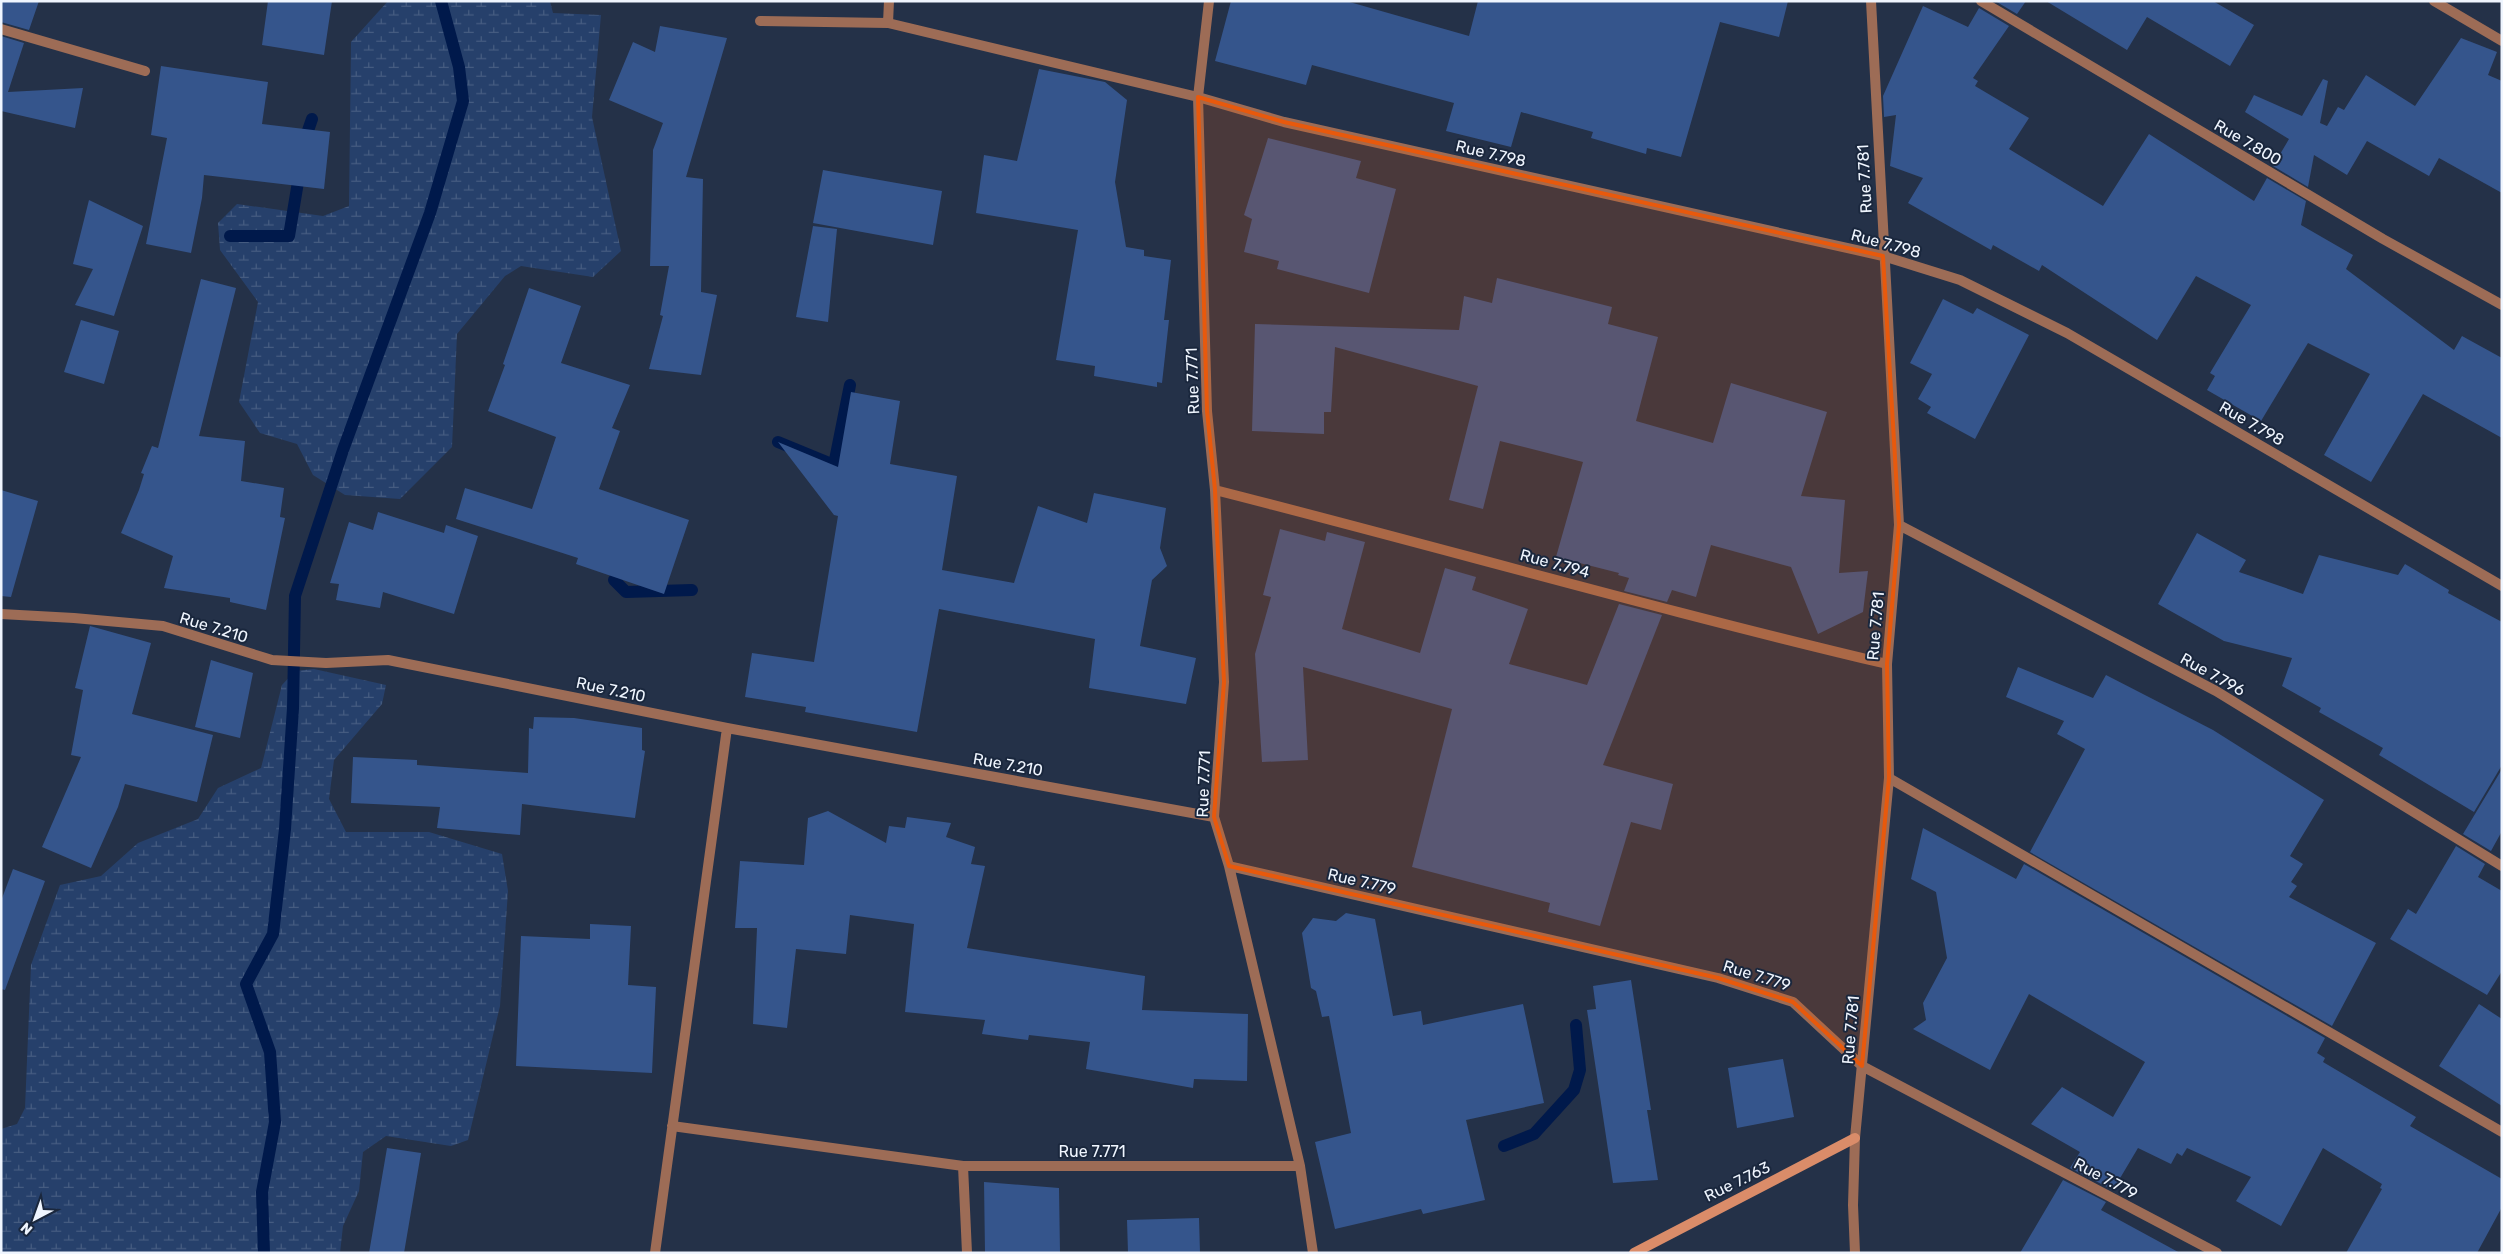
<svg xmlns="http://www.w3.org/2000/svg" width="2503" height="1254" viewBox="0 0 2503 1254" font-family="Rubik,sans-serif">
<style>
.wetland{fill:url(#wetland-marsh)}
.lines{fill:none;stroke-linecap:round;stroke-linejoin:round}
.stream{stroke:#00194b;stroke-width:12}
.building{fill:#35558c}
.street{stroke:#9d6c56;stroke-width:10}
.secondary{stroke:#da8c69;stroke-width:10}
.marked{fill:#e8590c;fill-opacity:0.2;stroke:#e8590c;stroke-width:4;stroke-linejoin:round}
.labels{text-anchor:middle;stroke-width:4;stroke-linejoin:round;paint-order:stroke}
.street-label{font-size:16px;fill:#eff5fe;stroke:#1a273d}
</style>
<defs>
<pattern id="wetland-marsh" width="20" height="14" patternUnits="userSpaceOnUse" patternTransform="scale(1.25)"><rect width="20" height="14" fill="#26406b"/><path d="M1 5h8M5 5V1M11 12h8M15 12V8" fill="none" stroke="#465c81"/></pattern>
</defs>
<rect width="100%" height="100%" fill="#243148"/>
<!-- wetland -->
<path class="wetland" d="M 388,1 L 550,1 L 553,13 L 601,15 L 592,117 L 621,251 L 593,277 L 521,266 L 505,276 L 457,334 L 452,447 L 400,499 L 345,495 L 313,475 L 297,444 L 260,433 L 239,402 L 258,302 L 220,250 L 218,223 L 237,204 L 323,216 L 349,206 L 351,42 Z
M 314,669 L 386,685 L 382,704 L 334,760 L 329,799 L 346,832 L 429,832 L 502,854 L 508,891 L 500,1006 L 468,1140 L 451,1146 L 386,1136 L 363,1152 L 359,1191 L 343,1226 L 340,1253 L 1,1253 L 1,1129 L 17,1124 L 25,1108 L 31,965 L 60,885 L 101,876 L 138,843 L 198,819 L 218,788 L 261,768 L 282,685 L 295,671 Z"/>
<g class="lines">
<!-- stream -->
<path class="stream" d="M 303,145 L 312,119
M 230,236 L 289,236 L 300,170
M 778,442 L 834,465 L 850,385
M 614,580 L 626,592 L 692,590
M 1504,1146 L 1534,1134 L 1574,1090 L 1580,1070 L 1576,1025
M 264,1253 L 262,1192 L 275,1122 L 270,1052 L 246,984 L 273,934 L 285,829 L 293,708 L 295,596 L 343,450 L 430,213 L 463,101 L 459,67 L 441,1"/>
</g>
<!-- building -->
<path class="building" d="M 1,1 L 39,1 L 29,30 L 1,22 Z
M 268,1 L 332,1 L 324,55 L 262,45 Z
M 1231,1 L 1346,1 L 1469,36 L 1478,1 L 1788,1 L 1779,37 L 1720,22 L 1681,157 L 1647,148 L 1646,154 L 1591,138 L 1593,132 L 1521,112 L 1511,147 L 1446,131 L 1454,103 L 1312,65 L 1306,85 L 1215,61 Z
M 1995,1 L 2026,1 L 2017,14 Z
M 2046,1 L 2213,1 L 2254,25 L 2230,66 L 2147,17 L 2127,50 Z
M 1923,6 L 1968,27 L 1979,8 L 2009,26 L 1973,78 L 1978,81 L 1975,86 L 2029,118 L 2009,149 L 2103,206 L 2149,134 L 2254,201 L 2267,178 L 2306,201 L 2301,225 L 2353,255 L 2346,269 L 2454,350 L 2462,336 L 2502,358 L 2502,438 L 2423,394 L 2371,482 L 2324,455 L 2370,374 L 2308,343 L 2261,421 L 2207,390 L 2215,376 L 2210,373 L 2251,305 L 2196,276 L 2157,340 L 2042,265 L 2039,271 L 1993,245 L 1991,250 L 1908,203 L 1923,178 L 1890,166 L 1896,115 L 1884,117 L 1883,96 Z
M 660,26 L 727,38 L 686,177 L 703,179 L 701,292 L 717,295 L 701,375 L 649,369 L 663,316 L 660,315 L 669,266 L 650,266 L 653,150 L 663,123 L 609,100 L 633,42 L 655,52 Z
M 1,36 L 24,43 L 8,92 L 83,88 L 75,128 L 1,111 Z
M 2461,38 L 2497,52 L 2488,75 L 2502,81 L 2502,193 L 2439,158 L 2429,176 L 2367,141 L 2347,175 L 2314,155 L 2308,187 L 2273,166 L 2289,139 L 2245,112 L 2254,95 L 2302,116 L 2323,79 L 2328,81 L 2320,123 L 2327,126 L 2338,107 L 2344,110 L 2366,75 L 2415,106 Z
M 161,66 L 268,82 L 262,124 L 330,132 L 324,189 L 204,175 L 202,198 L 191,253 L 146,244 L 167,138 L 151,135 Z
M 1039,69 L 1105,82 L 1127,100 L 1115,182 L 1126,247 L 1144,250 L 1144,256 L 1171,260 L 1164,320 L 1169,320 L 1162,383 L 1157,382 L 1157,387 L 1094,376 L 1095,366 L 1056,360 L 1078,230 L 976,213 L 984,155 L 1017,161 Z
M 1268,138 L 1361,161 L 1356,178 L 1396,189 L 1369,293 L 1277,269 L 1279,261 L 1244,252 L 1252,219 L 1244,215 Z
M 823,170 L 942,191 L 933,245 L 813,223 Z
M 89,200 L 143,226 L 114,316 L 75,305 L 93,269 L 73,264 Z
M 813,226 L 837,229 L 828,322 L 796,317 Z
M 1497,278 L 1612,307 L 1608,324 L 1658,337 L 1636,421 L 1713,443 L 1731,383 L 1827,412 L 1801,496 L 1845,500 L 1839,573 L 1868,571 L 1863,612 L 1818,634 L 1791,567 L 1711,545 L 1696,597 L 1672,590 L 1667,602 L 1624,591 L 1629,578 L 1618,575 L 1619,573 L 1556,557 L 1583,462 L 1500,441 L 1483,509 L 1449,500 L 1478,386 L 1335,347 L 1331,412 L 1324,412 L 1324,434 L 1252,431 L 1255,324 L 1459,330 L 1464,296 L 1492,303 Z
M 201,279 L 236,288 L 199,436 L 245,441 L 241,481 L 284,488 L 280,517 L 285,518 L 266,610 L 230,602 L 230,598 L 164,588 L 173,556 L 121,533 L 139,490 L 144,474 L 141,473 L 152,446 L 158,448 Z
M 529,288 L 581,306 L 561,363 L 630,385 L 612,428 L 620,431 L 599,489 L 689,520 L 664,594 L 576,564 L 578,558 L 456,519 L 465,488 L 532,509 L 556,437 L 488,411 L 505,365 L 503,364 Z
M 1943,299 L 1973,314 L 1977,308 L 2029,335 L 1975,439 L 1927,413 L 1931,407 L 1918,399 L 1932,374 L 1910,363 Z
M 81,320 L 119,331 L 104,384 L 64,372 Z
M 851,392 L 900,401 L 890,464 L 957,476 L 942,570 L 1014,583 L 1038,506 L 1087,523 L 1094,493 L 1166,508 L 1160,548 L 1167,566 L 1152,580 L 1140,646 L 1196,658 L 1186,704 L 1089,688 L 1095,639 L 939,609 L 917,732 L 805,712 L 806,707 L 745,697 L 752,653 L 814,662 L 838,516 L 834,515 L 778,442 L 838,467 Z
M 1,490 L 38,501 L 11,597 L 1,596 Z
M 378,512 L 444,533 L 446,525 L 478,536 L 454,614 L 383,592 L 380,608 L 336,600 L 339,584 L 330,583 L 349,522 L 373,530 Z
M 1280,529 L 1325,541 L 1327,532 L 1365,542 L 1342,629 L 1420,653 L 1445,568 L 1476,577 L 1472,590 L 1528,609 L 1509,664 L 1587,685 L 1619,604 L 1662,615 L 1603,765 L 1673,784 L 1661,830 L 1631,822 L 1600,926 L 1548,912 L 1550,903 L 1412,867 L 1452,709 L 1303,667 L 1308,760 L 1262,762 L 1255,654 L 1271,597 L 1263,595 Z
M 2197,533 L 2246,560 L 2239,572 L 2303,594 L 2319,555 L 2398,575 L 2405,564 L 2449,590 L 2448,593 L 2502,622 L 2502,765 L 2474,812 L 2379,755 L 2383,748 L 2319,712 L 2321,708 L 2282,686 L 2292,658 L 2224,641 L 2158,604 Z
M 90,626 L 151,643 L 132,714 L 213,735 L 197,802 L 125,784 L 118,807 L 91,868 L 42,847 L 81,757 L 71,755 L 83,690 L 75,688 Z
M 211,660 L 253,673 L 240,738 L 195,727 Z
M 2018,667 L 2093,698 L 2106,675 L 2213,730 L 2324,800 L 2290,856 L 2303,864 L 2291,882 L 2297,886 L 2289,897 L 2376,943 L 2332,1026 L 2030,852 L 2085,749 L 2057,734 L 2064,721 L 2006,697 Z
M 534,717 L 574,718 L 642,728 L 642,750 L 645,751 L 635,818 L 522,804 L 520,835 L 437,828 L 440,807 L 351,803 L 353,757 L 417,760 L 417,765 L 528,773 L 529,728 L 533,729 Z
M 2502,769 L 2502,831 L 2491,851 L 2463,834 Z
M 828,811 L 886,843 L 889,826 L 905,828 L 907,817 L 951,823 L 946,837 L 975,847 L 971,864 L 985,866 L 967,948 L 1145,976 L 1142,1010 L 1248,1014 L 1247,1081 L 1194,1079 L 1193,1088 L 1086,1069 L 1090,1042 L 1029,1035 L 1028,1040 L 982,1034 L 985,1020 L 905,1012 L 914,924 L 850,915 L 846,954 L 796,949 L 787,1028 L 753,1024 L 757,928 L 735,928 L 740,861 L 804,865 L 808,818 Z
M 1923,828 L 2016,879 L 2024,864 L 2325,1038 L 2317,1053 L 2325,1058 L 2323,1062 L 2416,1117 L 2410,1126 L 2502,1179 L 2502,1207 L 2477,1253 L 2346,1253 L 2382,1189 L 2380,1188 L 2382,1184 L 2323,1148 L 2281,1226 L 2236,1201 L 2251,1177 L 2187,1148 L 2182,1156 L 2177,1153 L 2171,1164 L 2138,1148 L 2113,1190 L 2070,1168 L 2080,1152 L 2031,1124 L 2062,1087 L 2113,1117 L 2145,1062 L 2029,994 L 1990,1070 L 1913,1029 L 1926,1020 L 1923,1003 L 1947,958 L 1936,892 L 1911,879 Z
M 2456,846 L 2485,864 L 2478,877 L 2502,891 L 2502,971 L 2487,995 L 2390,939 L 2408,909 L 2416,914 Z
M 13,869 L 45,881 L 5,990 L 1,989 L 1,901 Z
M 1346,913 L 1375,919 L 1393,1016 L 1421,1011 L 1423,1025 L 1523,1004 L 1544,1103 L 1466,1120 L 1485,1200 L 1423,1214 L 1421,1209 L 1335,1229 L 1315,1142 L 1351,1133 L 1329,1016 L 1322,1017 L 1316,991 L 1311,988 L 1302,933 L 1313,918 L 1336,921 Z
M 590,924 L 631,926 L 628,985 L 656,987 L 652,1073 L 516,1066 L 521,936 L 590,939 Z
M 1631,980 L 1651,1110 L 1647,1110 L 1658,1180 L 1613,1183 L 1587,1010 L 1596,1009 L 1593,986 Z
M 2479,1004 L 2502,1019 L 2502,1106 L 2439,1066 Z
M 1783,1059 L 1794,1117 L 1737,1128 L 1728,1068 Z
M 387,1148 L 421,1153 L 404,1253 L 369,1253 Z
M 2063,1180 L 2106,1202 L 2101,1210 L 2180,1253 L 2020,1253 Z
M 984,1182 L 1059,1188 L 1060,1253 L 985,1253 Z
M 1199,1218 L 1200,1253 L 1128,1253 L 1127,1220 Z"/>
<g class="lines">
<!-- street -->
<path class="street" d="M 1981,1 L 2383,239 L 2502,305
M 2434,1 L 2502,41
M 760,21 L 888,23 L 1198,97 L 1284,122 L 1883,256 L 1960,280 L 2067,333 L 2502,586
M 888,23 L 889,1
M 1,29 L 145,71
M 1215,490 C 1439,547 1662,611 1887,664
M 1899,525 L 2216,691 L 2502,866
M 1,614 L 74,618 L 163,626 L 272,660 L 326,663 L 388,660 L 727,728 L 1214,817
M 1889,778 L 2502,1132
M 1229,866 L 1718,978 L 1793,1002 L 1862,1066 L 2217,1253
M 672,1126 L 963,1166
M 1300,1166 L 1313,1253
M 655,1253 L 727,728
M 967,1253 L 963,1166 L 1300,1166 L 1229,866 L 1214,817 L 1224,682 L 1215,490 L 1207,411 L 1198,97 L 1209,1
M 1855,1253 L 1853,1205 L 1855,1138 L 1889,778 L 1887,664 L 1899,525 L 1871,1"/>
<!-- secondary -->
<path class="secondary" d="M 1634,1253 L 1855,1138"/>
</g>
<!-- marked area -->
<path class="marked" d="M 1198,97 L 1284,122 L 1883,256 L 1899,525 L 1887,664 L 1889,778 L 1862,1066 L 1793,1002 L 1718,978 L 1229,866 L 1214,817 L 1224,682 L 1215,490 L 1207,411 Z"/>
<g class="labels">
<!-- street labels -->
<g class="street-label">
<text transform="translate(2248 142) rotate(30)" y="6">Rue 7.800</text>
<text transform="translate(1491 153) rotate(13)" y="6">Rue 7.798</text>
<text transform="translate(1864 179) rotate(-93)" y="6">Rue 7.781</text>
<text transform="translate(1886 243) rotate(15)" y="6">Rue 7.798</text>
<text transform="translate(1192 381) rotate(-92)" y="6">Rue 7.771</text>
<text transform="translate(2252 423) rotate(30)" y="6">Rue 7.798</text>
<text transform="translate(1555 563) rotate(15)" y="6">Rue 7.794</text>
<text transform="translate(1875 626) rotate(-85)" y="6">Rue 7.781</text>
<text transform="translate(214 627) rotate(17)" y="6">Rue 7.210</text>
<text transform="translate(2213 674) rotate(29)" y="6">Rue 7.796</text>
<text transform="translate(611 689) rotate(12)" y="6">Rue 7.210</text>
<text transform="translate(1008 764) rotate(10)" y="6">Rue 7.210</text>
<text transform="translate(1203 784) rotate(-88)" y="6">Rue 7.771</text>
<text transform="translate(1362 881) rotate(13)" y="6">Rue 7.779</text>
<text transform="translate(1757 975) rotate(17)" y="6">Rue 7.779</text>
<text transform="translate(1850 1030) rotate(-85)" y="6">Rue 7.781</text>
<text x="1092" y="1157">Rue 7.771</text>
<text transform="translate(2106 1178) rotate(28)" y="6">Rue 7.779</text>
<text transform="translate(1737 1181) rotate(-26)" y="6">Rue 7.763</text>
</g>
</g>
<!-- border -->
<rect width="2503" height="1254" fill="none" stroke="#eff5fe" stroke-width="5"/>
<!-- north arrow -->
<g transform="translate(35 1219) rotate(221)" stroke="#1a273d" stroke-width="4" paint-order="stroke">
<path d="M0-4L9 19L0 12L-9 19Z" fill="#eff5fe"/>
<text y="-8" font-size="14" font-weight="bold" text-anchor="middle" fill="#eff5fe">N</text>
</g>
</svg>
